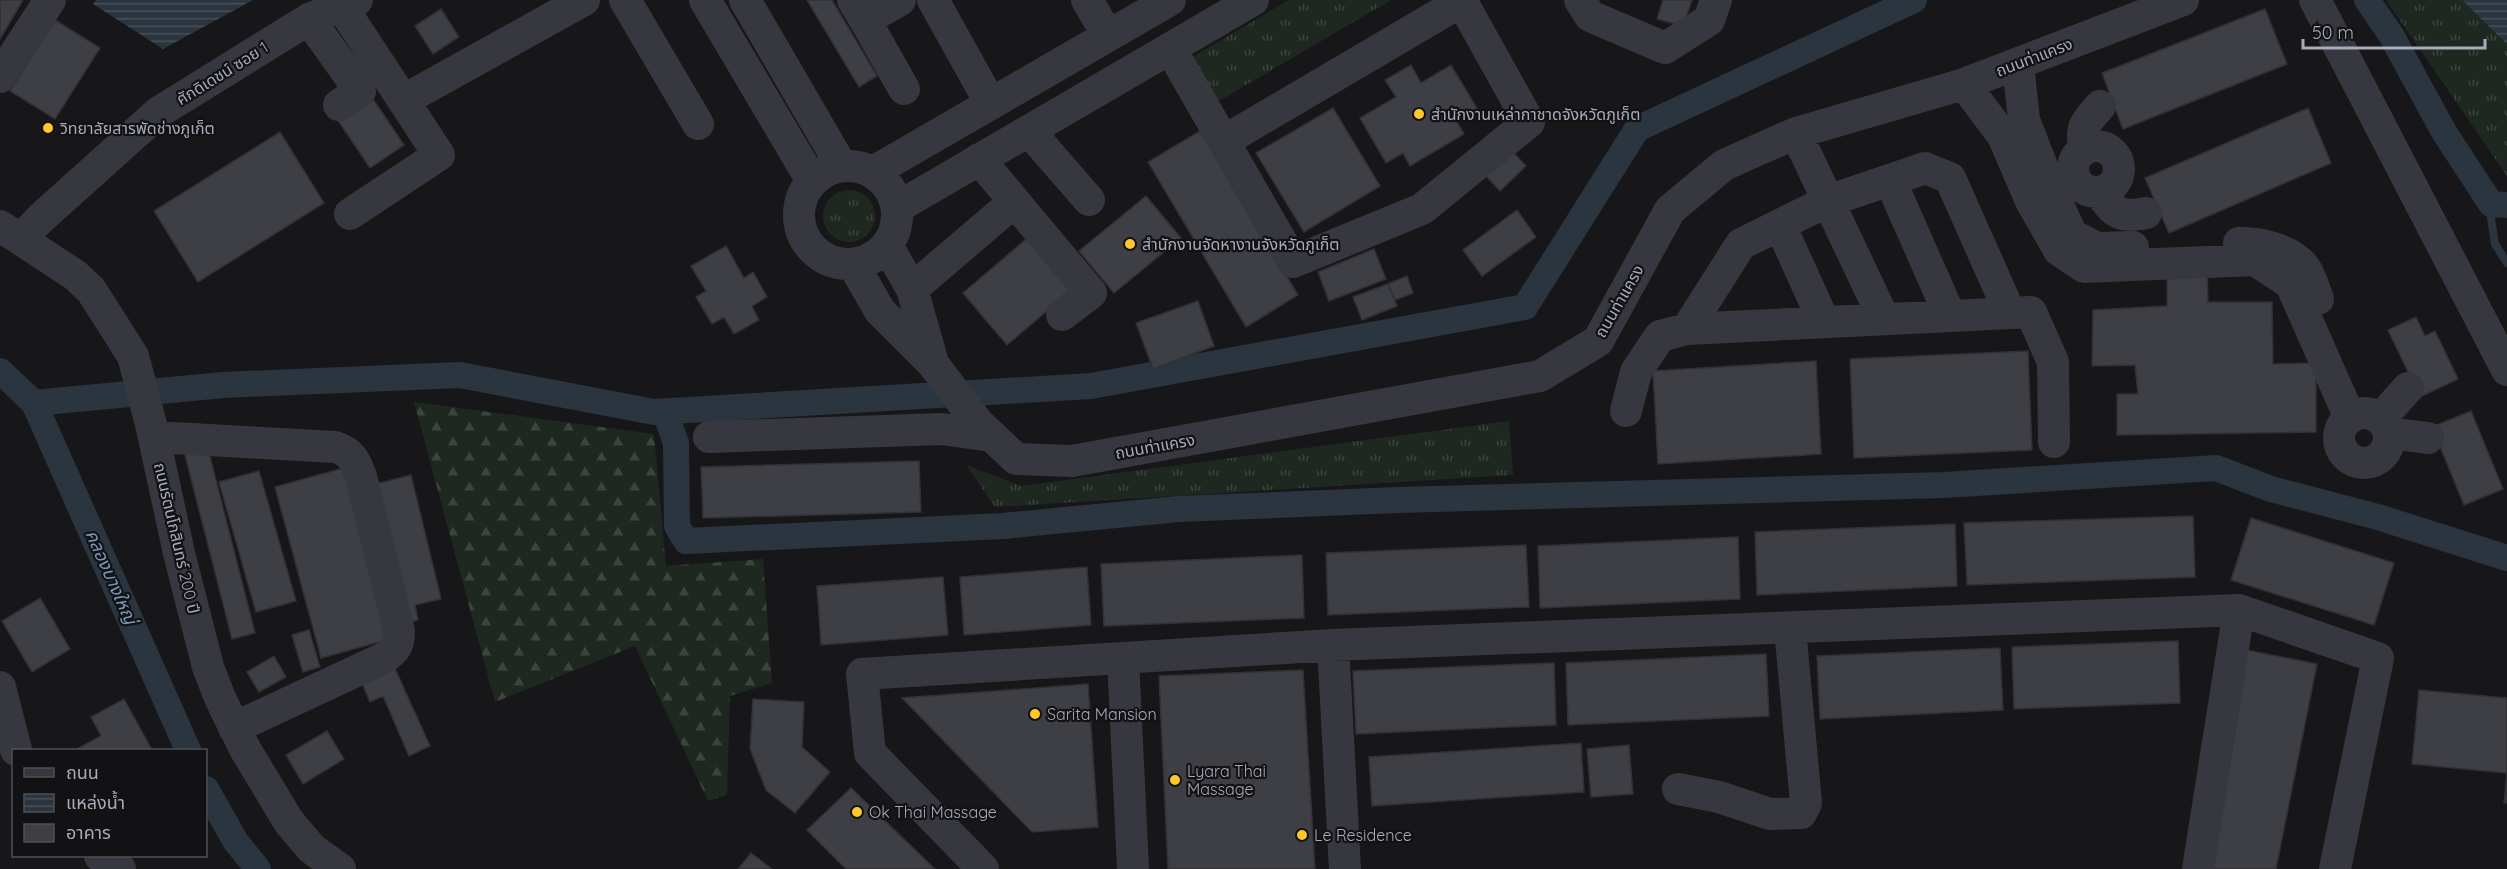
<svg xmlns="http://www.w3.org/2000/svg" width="2507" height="869" viewBox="0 0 2507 869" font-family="Quicksand,'Noto Sans Thai',sans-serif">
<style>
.grass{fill:url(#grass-tufts)}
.forest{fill:url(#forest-firs)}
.water{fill:url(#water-rules)}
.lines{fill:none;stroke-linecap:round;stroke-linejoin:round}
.stream{stroke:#2b353f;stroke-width:8}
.canal{stroke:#2b353f;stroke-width:26}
.building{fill:#3e3f44;stroke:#313135;stroke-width:1.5}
.minor{stroke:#37383f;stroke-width:32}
.poi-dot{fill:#ffc729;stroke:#121214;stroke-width:2}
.labels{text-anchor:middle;stroke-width:4.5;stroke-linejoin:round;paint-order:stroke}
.street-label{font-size:16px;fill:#a8acba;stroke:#121214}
.poi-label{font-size:16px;fill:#a8acba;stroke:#121214;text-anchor:start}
.water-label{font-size:18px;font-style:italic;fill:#7b97b9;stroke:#121214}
</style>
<defs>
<pattern id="grass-tufts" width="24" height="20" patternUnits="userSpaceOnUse" patternTransform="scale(1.5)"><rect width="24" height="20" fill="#1e2820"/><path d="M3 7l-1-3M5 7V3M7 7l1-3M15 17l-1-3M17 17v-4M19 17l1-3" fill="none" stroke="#3c443e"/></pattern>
<pattern id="forest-firs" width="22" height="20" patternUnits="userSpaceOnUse" patternTransform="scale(1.5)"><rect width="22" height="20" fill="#1e2820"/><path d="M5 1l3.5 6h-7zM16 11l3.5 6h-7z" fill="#3c443e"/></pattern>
<pattern id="water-rules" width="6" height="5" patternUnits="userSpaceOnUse" patternTransform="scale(1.5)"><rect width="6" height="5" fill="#2b353f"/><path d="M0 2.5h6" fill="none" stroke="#475059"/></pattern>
</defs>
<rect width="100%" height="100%" fill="#171719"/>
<!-- grass -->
<path class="grass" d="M 1289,0 L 1391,0 L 1217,102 L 1191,58 Z
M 2386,0 L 2507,0 L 2507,176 Z
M823 216a26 26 0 1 1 52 0a26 26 0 1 1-52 0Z
M 1509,421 L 1513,475 L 995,507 L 966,465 L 1021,486 Z"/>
<!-- forest -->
<path class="forest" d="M 414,402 L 654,434 L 666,566 L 763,559 L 772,683 L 730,696 L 727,795 L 708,801 L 635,646 L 495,702 Z"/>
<!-- water -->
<path class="water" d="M 96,0 L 253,0 L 163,49 L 93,4 Z
M 2462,0 L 2507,0 L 2507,44 Z"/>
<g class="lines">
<!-- stream -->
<path class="stream" d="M 2488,198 L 2495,244 L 2507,263"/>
<!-- canal -->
<path class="canal" d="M 2367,0 L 2391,35 L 2444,132 L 2491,204 L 2507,205
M 0,371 L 34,403 L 188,750
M 34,403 L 223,385 L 460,375 L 654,412 L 1091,386 L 1525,307 L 1637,129 L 1914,0
M 665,412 L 676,443 L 677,526 L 686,541 L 1003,526 L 1179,509 L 1398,500 L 1944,485 L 2216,468 L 2271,489 L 2378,517 L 2507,558
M 206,789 L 236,842 L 258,869"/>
</g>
<!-- building -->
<path class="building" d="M 0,0 L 23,0 L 0,39 Z
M 807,0 L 832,0 L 877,76 L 859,87 Z
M 1663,0 L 1692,0 L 1683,26 L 1657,19 Z
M 441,9 L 459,37 L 433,54 L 415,26 Z
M 2265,9 L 2287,64 L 2123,129 L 2102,73 Z
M 55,20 L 100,48 L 55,119 L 10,91 Z
M 1411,65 L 1421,83 L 1451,65 L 1478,110 L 1457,122 L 1464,134 L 1410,166 L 1403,153 L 1386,163 L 1360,118 L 1396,97 L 1385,80 Z
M 371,96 L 404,145 L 370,168 L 337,119 Z
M 1333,108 L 1380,186 L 1304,232 L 1256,153 Z
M 2308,108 L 2331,163 L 2169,233 L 2145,178 Z
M 1200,131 L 1298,295 L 1246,327 L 1148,162 Z
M 280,132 L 324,203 L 198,282 L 154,211 Z
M 1512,151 L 1526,166 L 1500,191 L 1486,176 Z
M 1146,196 L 1181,238 L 1114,293 L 1079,251 Z
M 1517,210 L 1536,237 L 1482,276 L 1463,250 Z
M 1031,235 L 1075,287 L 1007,345 L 963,293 Z
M 726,246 L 744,278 L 753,272 L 767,297 L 752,306 L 759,320 L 734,334 L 724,317 L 712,324 L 696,297 L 706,291 L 691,266 Z
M 1374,249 L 1386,279 L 1329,301 L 1318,272 Z
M 2167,269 L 2207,269 L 2208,302 L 2272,302 L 2273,364 L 2316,363 L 2316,432 L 2117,435 L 2117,394 L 2138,394 L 2135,365 L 2092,366 L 2093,310 L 2167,306 Z
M 1407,276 L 1413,293 L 1395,300 L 1388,284 Z
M 1388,284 L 1397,306 L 1362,320 L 1353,297 Z
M 1198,301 L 1214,346 L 1153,369 L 1136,323 Z
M 2416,317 L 2425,336 L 2435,331 L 2458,379 L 2420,397 L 2388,330 Z
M 2028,351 L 2032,450 L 1854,458 L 1850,359 Z
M 1816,361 L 1821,454 L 1658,464 L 1653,371 Z
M 2471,411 L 2503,489 L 2464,505 L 2432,427 Z
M 206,441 L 255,633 L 232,639 L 183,447 Z
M 919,461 L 921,512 L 703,518 L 701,467 Z
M 351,466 L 397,637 L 321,658 L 275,487 Z
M 259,471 L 296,601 L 256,612 L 219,482 Z
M 411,475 L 441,599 L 415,605 L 418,620 L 401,624 L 368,486 Z
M 2193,516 L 2195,577 L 1967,585 L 1964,523 Z
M 2251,518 L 2394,563 L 2374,625 L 2231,580 Z
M 1955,524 L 1957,586 L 1757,595 L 1755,532 Z
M 1738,537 L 1740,599 L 1540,608 L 1538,546 Z
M 1526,545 L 1529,607 L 1328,615 L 1326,553 Z
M 1302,555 L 1304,618 L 1104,626 L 1101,564 Z
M 1087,567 L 1091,625 L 964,635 L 960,577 Z
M 943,577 L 948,635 L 821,645 L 817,586 Z
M 40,598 L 70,649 L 32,672 L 2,621 Z
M 309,630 L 320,667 L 303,672 L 292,635 Z
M 2178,641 L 2180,703 L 2014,709 L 2012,647 Z
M 2000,648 L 2003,710 L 1820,719 L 1817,656 Z
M 2246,650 L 2317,664 L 2276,869 L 2202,869 Z
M 1766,654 L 1769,716 L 1568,725 L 1566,663 Z
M 274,656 L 286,677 L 259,692 L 247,672 Z
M 392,662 L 430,746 L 409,756 L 383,696 L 370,702 L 359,676 Z
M 1554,663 L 1556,725 L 1356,734 L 1353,671 Z
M 1303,670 L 1315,869 L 1168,869 L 1159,676 Z
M 1088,684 L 1098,827 L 1032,832 L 902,698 Z
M 2419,690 L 2507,698 L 2507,803 L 2504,803 L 2507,773 L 2412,764 Z
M 124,699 L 152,750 L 75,750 L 101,736 L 91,717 Z
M 753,699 L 804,702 L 802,747 L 830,772 L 795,813 L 766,790 L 750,749 Z
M 327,731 L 344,759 L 303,784 L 286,755 Z
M 1581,743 L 1584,792 L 1372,806 L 1369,757 Z
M 1629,745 L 1633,794 L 1591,797 L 1587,749 Z
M 851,788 L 935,869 L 846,869 L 807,830 Z
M 751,853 L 772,869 L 738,869 Z"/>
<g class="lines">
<!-- minor -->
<path class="minor" d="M 625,0 L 698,124
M 705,0 L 812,181
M 745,0 L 841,165
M 853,0 L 865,20 L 900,0
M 933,0 L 991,104
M 1087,0 L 1108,36
M 1580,0 L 1590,16 L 1665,48 L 1709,20 L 1716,0
M 2315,0 L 2507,370
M 342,7 L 439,155 L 350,214
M 309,19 L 360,91 L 339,105
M 865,20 L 904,89
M 1170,48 L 1293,262 L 1422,209 L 1529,122 L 1461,0
M 2018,64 L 2024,120 L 2052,192 L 2072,235 L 2097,248 L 2133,247
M 0,77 L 50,0
M 1964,84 L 2003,136 L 2031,201 L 2059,250 L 2084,267 L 2255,260 L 2291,284 L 2350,418
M 404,100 L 584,0
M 1029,131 L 1089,200
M 1796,133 L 1884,319
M 1224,141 L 1462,1
M2073 169a23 23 0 1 1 46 0a23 23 0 1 1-46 0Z
M 2085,149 C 2079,127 2086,122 2100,106
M 979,159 L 1091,293 L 1062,315
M799 215a49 49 0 1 1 98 0a49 49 0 1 1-98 0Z
M 873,172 L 1170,0
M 1890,180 L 1950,316
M 2099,192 C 2115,213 2118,218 2146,213
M 898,207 L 1253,0
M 1780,225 L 1824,322
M 0,226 L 75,275 L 91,290 L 133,356 L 151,424 L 179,553 L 208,667 L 220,698 L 245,749 L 289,822 L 312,849 L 340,869
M 21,239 L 41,218 L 159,112 L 309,19 L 357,0
M 2239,243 C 2259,242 2292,250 2305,268 C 2311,276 2314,289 2318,299
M 888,247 L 912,289 L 933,363
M 853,264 L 880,311 L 933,364 L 978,423 L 1016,459 L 1072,461 L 1540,376 L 1598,341 L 1670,210 L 1724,165 L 1796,133 L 1964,84 L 2183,0
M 912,289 L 1014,202
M 1687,329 L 1741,244 L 1828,201 L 1925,168 L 1950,178 L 2010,313
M 1626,411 L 1636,372 L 1660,336 L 1687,329 L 2031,312 L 2053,362 L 2054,442
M2339 438a25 25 0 1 1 50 0a25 25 0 1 1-50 0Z
M 2380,419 L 2408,388
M 2389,433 L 2428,438
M 709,437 L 941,429 L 992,436
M 155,440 L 173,438 L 335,447 C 352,452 355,461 361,476 L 399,631 C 399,645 396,650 384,658 L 234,728
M 1333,645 L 1345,869
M 1123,658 L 1133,869
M 0,687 L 16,750
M 1678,789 L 1719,797 L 1770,814 L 1801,813 L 1806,803 L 1790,628
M 100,856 L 120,869
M 983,869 L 870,753 L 862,674 L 1333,645 L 2239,610 L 2378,658 L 2335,869
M 2198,869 L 2239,610"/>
</g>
<!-- markers -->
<g class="poi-dot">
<circle cx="1419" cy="114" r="6"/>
<circle cx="48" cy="128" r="6"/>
<circle cx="1130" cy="244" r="6"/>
<circle cx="1035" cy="714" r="6"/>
<circle cx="1175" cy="780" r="6"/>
<circle cx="857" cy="812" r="6"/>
<circle cx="1302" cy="835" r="6"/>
</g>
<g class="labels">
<!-- street labels -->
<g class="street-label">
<text transform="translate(2034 57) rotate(-21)" y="6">ถนนท่าแครง</text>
<text transform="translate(222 73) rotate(-32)" y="6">ศักดิเดชน์ ซอย 1</text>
<text transform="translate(1619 301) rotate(-60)" y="6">ถนนท่าแครง</text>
<text transform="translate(1155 446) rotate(-10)" y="6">ถนนท่าแครง</text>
<text transform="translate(177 538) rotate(77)" y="6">ถนนรัตนโกสินทร์ 200 ปี</text>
</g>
<!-- poi labels -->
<g class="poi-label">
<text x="1431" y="120">สำนักงานเหล่ากาชาดจังหวัดภูเก็ต</text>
<text x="60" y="134">วิทยาลัยสารพัดช่างภูเก็ต</text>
<text x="1142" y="250">สำนักงานจัดหางานจังหวัดภูเก็ต</text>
<text x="1047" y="720">Sarita Mansion</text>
<text x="1187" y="777">Lyara Thai<tspan x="1187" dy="18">Massage</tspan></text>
<text x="869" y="818">Ok Thai Massage</text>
<text x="1314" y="841">Le Residence</text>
</g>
<!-- water labels -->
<g class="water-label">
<text transform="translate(111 577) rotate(66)" y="6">คลองบางใหญ่</text>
</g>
</g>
<!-- legend -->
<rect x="12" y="749" width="195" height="108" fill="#121214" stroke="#4e5056" stroke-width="1.5"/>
<rect x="24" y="768" width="30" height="9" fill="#37383f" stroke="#4e5056" stroke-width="1.5"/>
<text x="66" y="779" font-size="18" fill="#a8acba">ถนน</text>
<rect x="24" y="794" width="30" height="18" fill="url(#water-rules)" stroke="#4e5056" stroke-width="1.5"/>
<text x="66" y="809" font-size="18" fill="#a8acba">แหล่งน้ำ</text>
<rect x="24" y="824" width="30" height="18" fill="#3e3f44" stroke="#4e5056" stroke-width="1.5"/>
<text x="66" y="839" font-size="18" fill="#a8acba">อาคาร</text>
<!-- scale -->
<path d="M2303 39v9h182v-9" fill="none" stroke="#a8acba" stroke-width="3"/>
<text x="2312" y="39" font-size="18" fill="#a8acba" stroke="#121214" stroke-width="4.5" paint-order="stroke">50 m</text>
</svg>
